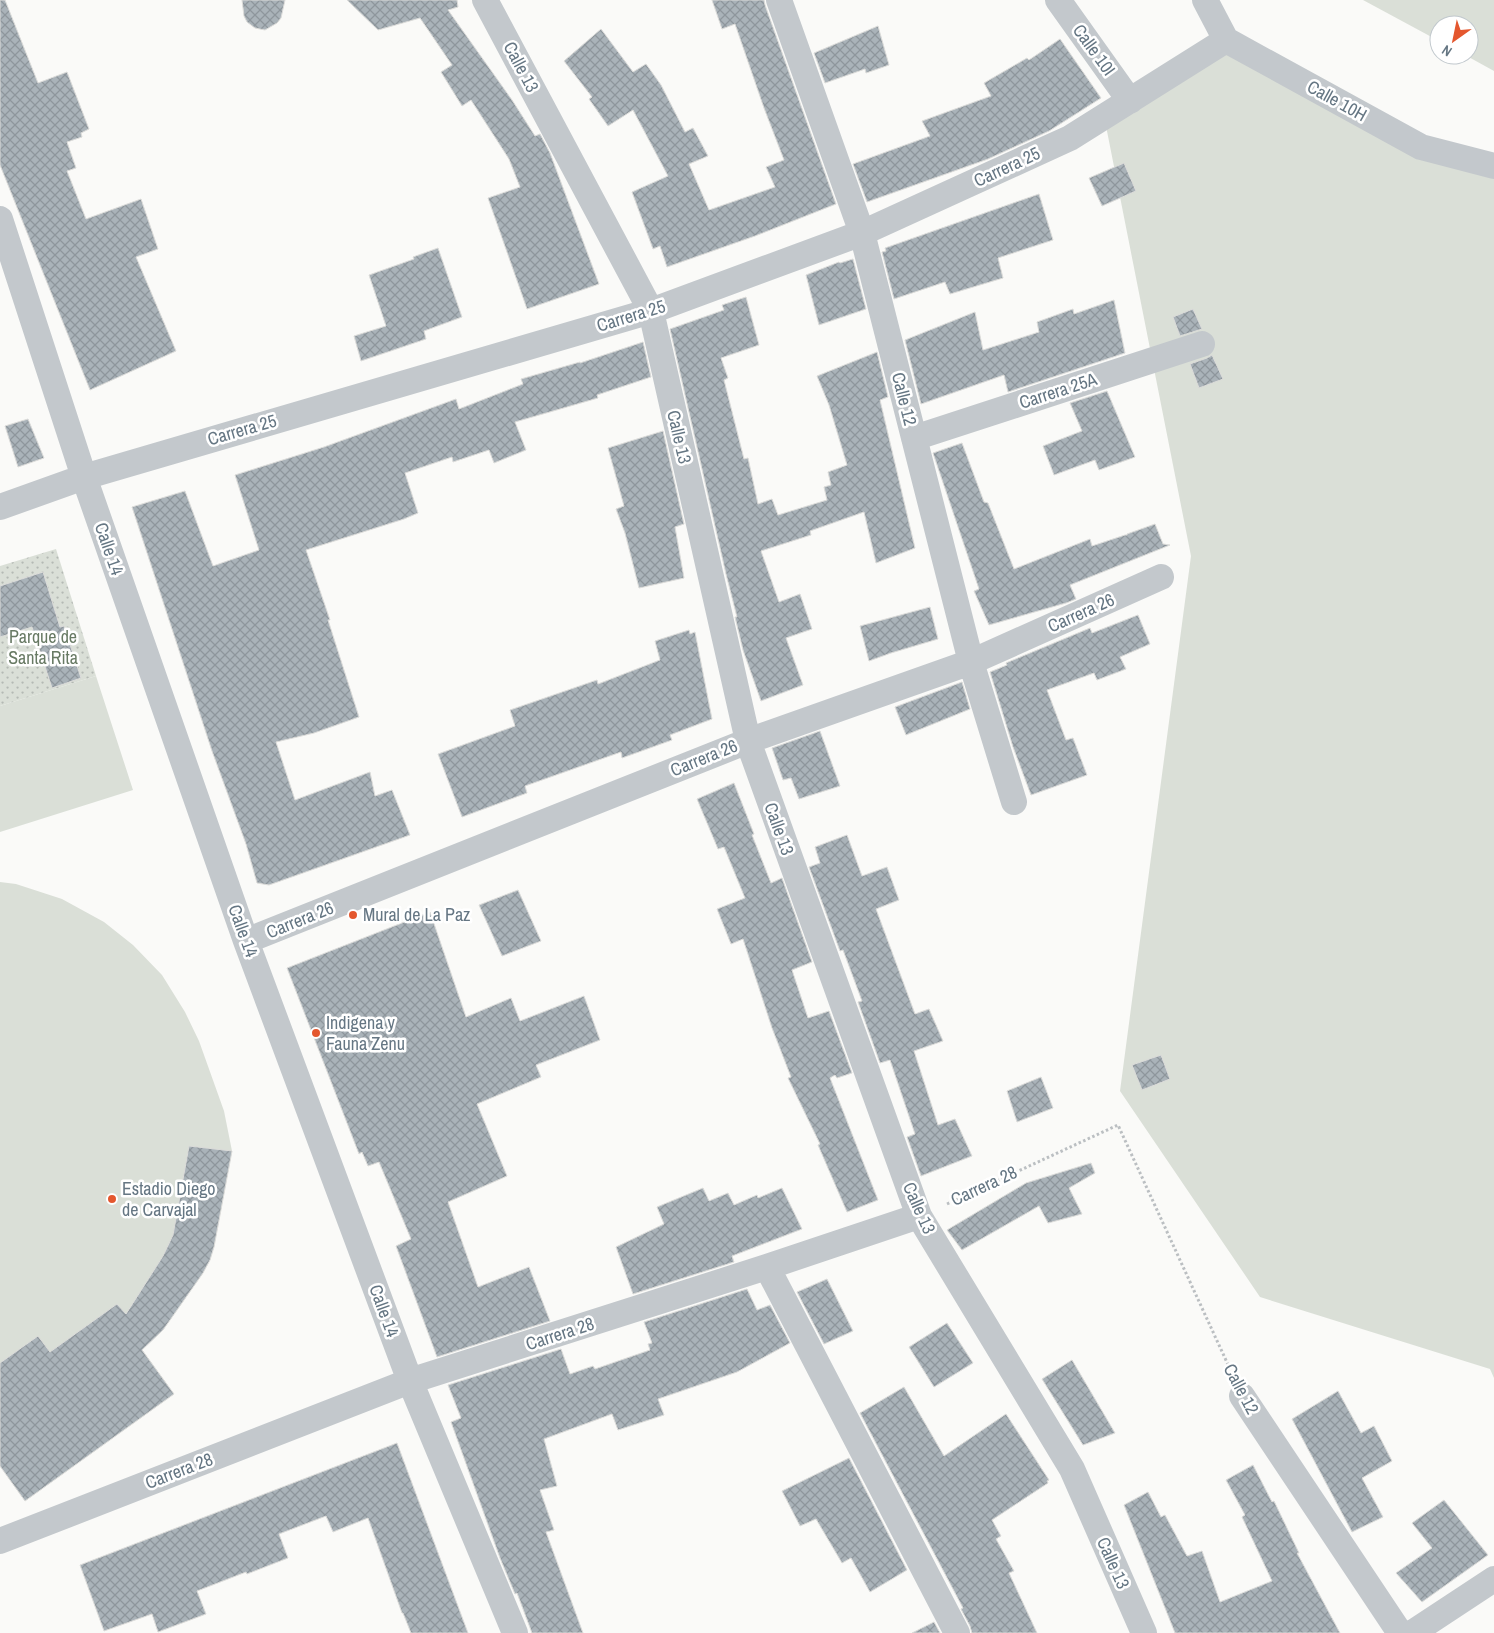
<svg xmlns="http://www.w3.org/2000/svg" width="1494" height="1633" viewBox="0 0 1494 1633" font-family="'Archivo Narrow',sans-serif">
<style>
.grass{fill:#dadfd7}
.park{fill:url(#park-dots)}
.building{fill:url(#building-cross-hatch);stroke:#dcdcda}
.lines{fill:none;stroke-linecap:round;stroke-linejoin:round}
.path{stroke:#bbbfc2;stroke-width:3;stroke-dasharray:2.5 2.5;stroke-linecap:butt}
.minor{stroke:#c3c8cc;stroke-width:26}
.poi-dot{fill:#e4572e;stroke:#fff;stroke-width:2}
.labels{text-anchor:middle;stroke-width:5;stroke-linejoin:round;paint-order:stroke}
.street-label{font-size:18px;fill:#657683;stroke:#fff}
.park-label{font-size:18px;fill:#687a64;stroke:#fff}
.poi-label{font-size:18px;fill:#657683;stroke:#fff;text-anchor:start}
</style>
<defs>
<pattern id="park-dots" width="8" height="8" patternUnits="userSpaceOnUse" patternTransform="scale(1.25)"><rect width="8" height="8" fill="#dadfd7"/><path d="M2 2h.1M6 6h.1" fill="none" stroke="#b4b9b4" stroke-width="1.8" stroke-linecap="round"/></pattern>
<pattern id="building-cross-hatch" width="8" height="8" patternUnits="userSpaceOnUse" patternTransform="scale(1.25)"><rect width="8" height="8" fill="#aab3b9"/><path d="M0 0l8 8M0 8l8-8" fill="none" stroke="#8e969c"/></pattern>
</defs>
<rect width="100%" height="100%" fill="#fafaf8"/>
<!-- grass -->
<path class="grass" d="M 1363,0 L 1494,0 L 1494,71 L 1465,55 L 1469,55 L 1469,25 L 1439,25 L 1439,41 Z
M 1225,49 L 1494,174 L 1494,1378 L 1490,1369 L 1260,1297 L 1120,1091 L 1191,556 L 1105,121 Z
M 96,676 L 133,790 L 0,832 L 0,706 Z
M 0,882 L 16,884 L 62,899 L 104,922 L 133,945 L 162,975 L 185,1012 L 199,1041 L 224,1111 L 232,1151 L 214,1247 L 203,1273 L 163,1330 L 141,1348 L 174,1394 L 25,1501 L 0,1466 Z"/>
<!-- park -->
<path class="park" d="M 56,549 L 96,676 L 0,706 L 0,566 Z"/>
<!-- building -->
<path class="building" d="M 0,0 L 5,0 L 38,83 L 67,72 L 89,129 L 81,133 L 82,137 L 67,142 L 76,168 L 67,171 L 86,219 L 141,199 L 158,249 L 136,257 L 176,351 L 90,390 L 0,165 Z
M 242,0 L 285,0 L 281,18 L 277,23 L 265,30 L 255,28 L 247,22 L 244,16 Z
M 347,0 L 457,0 L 458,7 L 448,10 L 512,100 L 535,136 L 540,134 L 550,153 L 599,284 L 527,309 L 488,198 L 520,187 L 509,159 L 471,100 L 462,106 L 441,72 L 452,65 L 420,18 L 378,30 Z
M 712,0 L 764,0 L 765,5 L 836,204 L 755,236 L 667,267 L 660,246 L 653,249 L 632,192 L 668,176 L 633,110 L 608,126 L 589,99 L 592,97 L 564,61 L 601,29 L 633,72 L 646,64 L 661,85 L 685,132 L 693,128 L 708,156 L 689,164 L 709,210 L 775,187 L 766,167 L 784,160 L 764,108 L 735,24 L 722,29 Z
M 878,26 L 889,65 L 866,73 L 865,69 L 825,83 L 814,53 Z
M 1060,39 L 1101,98 L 1049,131 L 988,159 L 867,202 L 853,164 L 930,136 L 922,121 L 991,96 L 984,83 L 1027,58 L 1029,60 Z
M 1124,163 L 1136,191 L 1102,206 L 1089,178 Z
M 1039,194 L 1053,240 L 998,258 L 1003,278 L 950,294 L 945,282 L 894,299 L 882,252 L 886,251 L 885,248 Z
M 438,248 L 462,317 L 424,331 L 426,339 L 361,361 L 354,336 L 386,326 L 369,275 L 414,259 L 413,257 Z
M 853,259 L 866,309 L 819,325 L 806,275 L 839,262 L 840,263 Z
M 746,297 L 759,345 L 721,358 L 728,378 L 724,380 L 744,459 L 748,458 L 758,504 L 772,499 L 778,515 L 827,500 L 824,487 L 831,485 L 828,472 L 847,465 L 829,405 L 817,376 L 877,352 L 888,397 L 880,400 L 915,548 L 876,563 L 864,512 L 810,531 L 811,535 L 761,551 L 779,602 L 800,594 L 812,629 L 786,638 L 803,685 L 761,701 L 743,650 L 735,617 L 737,617 L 726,574 L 670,329 L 724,310 L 722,305 Z
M 1114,300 L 1125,353 L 1008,392 L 1004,375 L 921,404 L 905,340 L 975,312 L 983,350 L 1039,332 L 1037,322 L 1073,309 L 1074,314 Z
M 1193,309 L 1202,329 L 1180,336 L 1173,317 Z
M 643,342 L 651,377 L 597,395 L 598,398 L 515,422 L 526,450 L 494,463 L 489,450 L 453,462 L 452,457 L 405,473 L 418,513 L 404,519 L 306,550 L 330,620 L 328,620 L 359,717 L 314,733 L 276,742 L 295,800 L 370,772 L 375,796 L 392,790 L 410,835 L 269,885 L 257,883 L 246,844 L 212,751 L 132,507 L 185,491 L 213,566 L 259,550 L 235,475 L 324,447 L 456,399 L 459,409 L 523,384 L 521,379 L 580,362 L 580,363 Z
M 1212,355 L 1223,379 L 1199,388 L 1190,364 L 1207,358 Z
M 1107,391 L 1135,457 L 1099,470 L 1095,460 L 1054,475 L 1043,446 L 1082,431 L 1070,403 Z
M 28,419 L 44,458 L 18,467 L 5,426 Z
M 663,431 L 684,524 L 675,527 L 684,578 L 639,588 L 625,533 L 616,509 L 624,506 L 608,448 Z
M 962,443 L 984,502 L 988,503 L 1014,569 L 1090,539 L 1092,546 L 1125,535 L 1127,535 L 1127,534 L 1155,524 L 1163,544 L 1170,545 L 1070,585 L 1076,599 L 1066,603 L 989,625 L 974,591 L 979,589 L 933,453 Z
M 43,572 L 60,627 L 64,626 L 81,678 L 52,688 L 32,627 L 0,637 L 0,586 Z
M 930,607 L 938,639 L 891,653 L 869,661 L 860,626 Z
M 1138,615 L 1150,644 L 1120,657 L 1126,669 L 1097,680 L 1094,673 L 1047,690 L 1066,740 L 1073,738 L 1087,775 L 1031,795 L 1013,747 L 990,672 L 1007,665 L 1006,663 L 1090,628 L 1092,633 Z
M 689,630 L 690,634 L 695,632 L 712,719 L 670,735 L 672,740 L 622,758 L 621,752 L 525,786 L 527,793 L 462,817 L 438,754 L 515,726 L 510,710 L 597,680 L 598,684 L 660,660 L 655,641 Z
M 962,682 L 970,709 L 906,735 L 895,707 Z
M 820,731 L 840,786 L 799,799 L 791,778 L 783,780 L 772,748 Z
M 734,783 L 754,834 L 752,835 L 771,883 L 782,878 L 812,962 L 792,970 L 808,1018 L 829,1011 L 852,1073 L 837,1078 L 835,1075 L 830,1078 L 878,1200 L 847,1212 L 818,1145 L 820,1144 L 788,1078 L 791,1077 L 772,1028 L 743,939 L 731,944 L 717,909 L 745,898 L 724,847 L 718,849 L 697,799 Z
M 847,835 L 862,876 L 887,867 L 899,900 L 876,909 L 915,1014 L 929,1009 L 943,1041 L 914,1051 L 938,1125 L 955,1119 L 972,1156 L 921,1176 L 907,1137 L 915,1134 L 890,1060 L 880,1063 L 858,1002 L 862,1001 L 843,950 L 840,951 L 809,867 L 820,863 L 815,847 Z
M 518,890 L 541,941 L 502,956 L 479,905 Z
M 430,912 L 466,1017 L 511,998 L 520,1021 L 584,996 L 600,1040 L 536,1065 L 541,1077 L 477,1104 L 507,1176 L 448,1202 L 478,1287 L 529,1267 L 550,1321 L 437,1357 L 396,1246 L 411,1239 L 379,1162 L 368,1166 L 362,1152 L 359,1154 L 287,968 Z
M 1161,1055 L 1170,1079 L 1142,1090 L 1132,1065 Z
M 1041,1077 L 1053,1108 L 1017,1122 L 1007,1091 Z
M 189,1146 L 232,1151 L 214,1247 L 210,1260 L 203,1273 L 163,1330 L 142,1350 L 174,1394 L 25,1501 L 0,1466 L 0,1363 L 38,1336 L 50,1352 L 117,1304 L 126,1314 L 163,1256 L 173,1235 Z
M 1091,1163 L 1095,1173 L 1069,1188 L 1082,1214 L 1048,1223 L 1039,1206 L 962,1250 L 947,1230 L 1026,1183 Z
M 703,1188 L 709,1201 L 728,1193 L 734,1205 L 757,1195 L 758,1198 L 782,1188 L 802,1229 L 732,1256 L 734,1262 L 633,1294 L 616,1247 L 664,1224 L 657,1207 Z
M 827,1279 L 853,1331 L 824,1344 L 797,1292 Z
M 747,1289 L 757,1310 L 770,1305 L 790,1343 L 737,1372 L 658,1399 L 664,1415 L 618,1430 L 612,1414 L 544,1439 L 557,1486 L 540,1490 L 554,1530 L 546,1532 L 583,1633 L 532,1633 L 517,1593 L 515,1594 L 500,1558 L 451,1422 L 461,1418 L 448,1385 L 561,1349 L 570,1374 L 593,1366 L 595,1369 L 650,1350 L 648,1344 L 652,1343 L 644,1322 Z
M 947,1323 L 973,1363 L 934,1387 L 909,1347 Z
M 1072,1360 L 1115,1433 L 1083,1445 L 1042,1379 Z
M 904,1387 L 944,1456 L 1006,1414 L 1049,1480 L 1047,1481 L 1048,1483 L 992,1520 L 1001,1536 L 996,1539 L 1014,1571 L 1009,1573 L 1037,1633 L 972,1633 L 970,1626 L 961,1609 L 963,1608 L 860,1413 Z
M 1338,1391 L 1361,1433 L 1374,1426 L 1392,1461 L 1362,1478 L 1383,1517 L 1352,1532 L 1292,1419 Z
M 397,1443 L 468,1633 L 411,1633 L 403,1613 L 402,1613 L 368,1518 L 333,1532 L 326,1516 L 279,1534 L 288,1558 L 247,1574 L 246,1572 L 197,1591 L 206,1614 L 158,1632 L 152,1614 L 104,1631 L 80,1565 Z
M 849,1458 L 907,1570 L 870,1592 L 851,1558 L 842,1563 L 816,1519 L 800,1526 L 782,1491 Z
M 1253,1465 L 1272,1502 L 1274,1501 L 1299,1553 L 1297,1553 L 1340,1633 L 1175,1633 L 1124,1505 L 1148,1492 L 1161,1517 L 1165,1515 L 1187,1556 L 1202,1551 L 1220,1602 L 1272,1581 L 1242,1517 L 1245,1515 L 1226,1480 Z
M 1444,1500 L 1488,1555 L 1422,1602 L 1396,1573 L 1432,1548 L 1412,1523 Z
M 934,1622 L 940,1633 L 912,1633 Z"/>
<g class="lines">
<!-- path -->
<path class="path" d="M 947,1204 L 1118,1125 L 1230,1369"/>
<!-- minor -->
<path class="minor" d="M 485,0 L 651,311 L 748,741 L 919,1216 L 1072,1469 L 1144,1633
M 779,0 L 862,233 L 971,662 L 1014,802
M 1058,0 L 1130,101
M 1205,0 L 1226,40 L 1421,147 L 1494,166
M 0,219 L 84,477 L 246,941 L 410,1381 L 515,1633
M 914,438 L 1202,344
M 0,507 L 84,477 L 651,311 L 862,233 L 1070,138 L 1226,40
M 246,941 L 748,741 L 971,662 L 1161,577
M 767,1267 L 957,1633
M 1242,1396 L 1400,1633
M 0,1541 L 410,1381 L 767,1267 L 919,1216
M 1412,1633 L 1494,1579"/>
</g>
<!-- markers -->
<g class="poi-dot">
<circle cx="353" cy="915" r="5"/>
<circle cx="316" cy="1033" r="5"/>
<circle cx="112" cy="1199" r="5"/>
</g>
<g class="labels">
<!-- street labels -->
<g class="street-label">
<text transform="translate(1094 50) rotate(54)" y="6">Calle 10I</text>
<text transform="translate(521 67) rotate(62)" y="6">Calle 13</text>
<text transform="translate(1337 101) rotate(29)" y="6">Calle 10H</text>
<text transform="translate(1007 167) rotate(-25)" y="6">Carrera 25</text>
<text transform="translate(631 316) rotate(-17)" y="6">Carrera 25</text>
<text transform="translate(1058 391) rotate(-18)" y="6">Carrera 25A</text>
<text transform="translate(904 399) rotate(76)" y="6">Calle 12</text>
<text transform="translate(242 430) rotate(-16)" y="6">Carrera 25</text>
<text transform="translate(679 437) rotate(77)" y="6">Calle 13</text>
<text transform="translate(109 549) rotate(71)" y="6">Calle 14</text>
<text transform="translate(1081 613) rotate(-24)" y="6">Carrera 26</text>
<text transform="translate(704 758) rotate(-22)" y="6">Carrera 26</text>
<text transform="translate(779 829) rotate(70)" y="6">Calle 13</text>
<text transform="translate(300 920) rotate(-22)" y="6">Carrera 26</text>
<text transform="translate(243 931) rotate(70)" y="6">Calle 14</text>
<text transform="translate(984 1186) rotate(-25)" y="6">Carrera 28</text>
<text transform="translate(919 1208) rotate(66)" y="6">Calle 13</text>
<text transform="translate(384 1311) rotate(70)" y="6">Calle 14</text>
<text transform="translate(560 1334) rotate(-18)" y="6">Carrera 28</text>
<text transform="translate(1241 1389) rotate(62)" y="6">Calle 12</text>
<text transform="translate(179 1471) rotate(-21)" y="6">Carrera 28</text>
<text transform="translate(1113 1563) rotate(66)" y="6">Calle 13</text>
</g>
<!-- park labels -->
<g class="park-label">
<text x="43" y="643">Parque de<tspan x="43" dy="21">Santa Rita</tspan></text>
</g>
<!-- poi labels -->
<g class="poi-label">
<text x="363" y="921">Mural de La Paz</text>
<text x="326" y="1029">Indigena y<tspan x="326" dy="21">Fauna Zenu</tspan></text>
<text x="122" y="1195">Estadio Diego<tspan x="122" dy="21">de Carvajal</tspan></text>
</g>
</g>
<!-- north arrow -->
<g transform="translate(1454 40) rotate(213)"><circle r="24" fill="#ffffff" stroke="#c1c8cd"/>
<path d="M0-4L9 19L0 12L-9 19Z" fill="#e4572e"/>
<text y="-8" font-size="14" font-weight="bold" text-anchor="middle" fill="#657683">N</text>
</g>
</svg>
